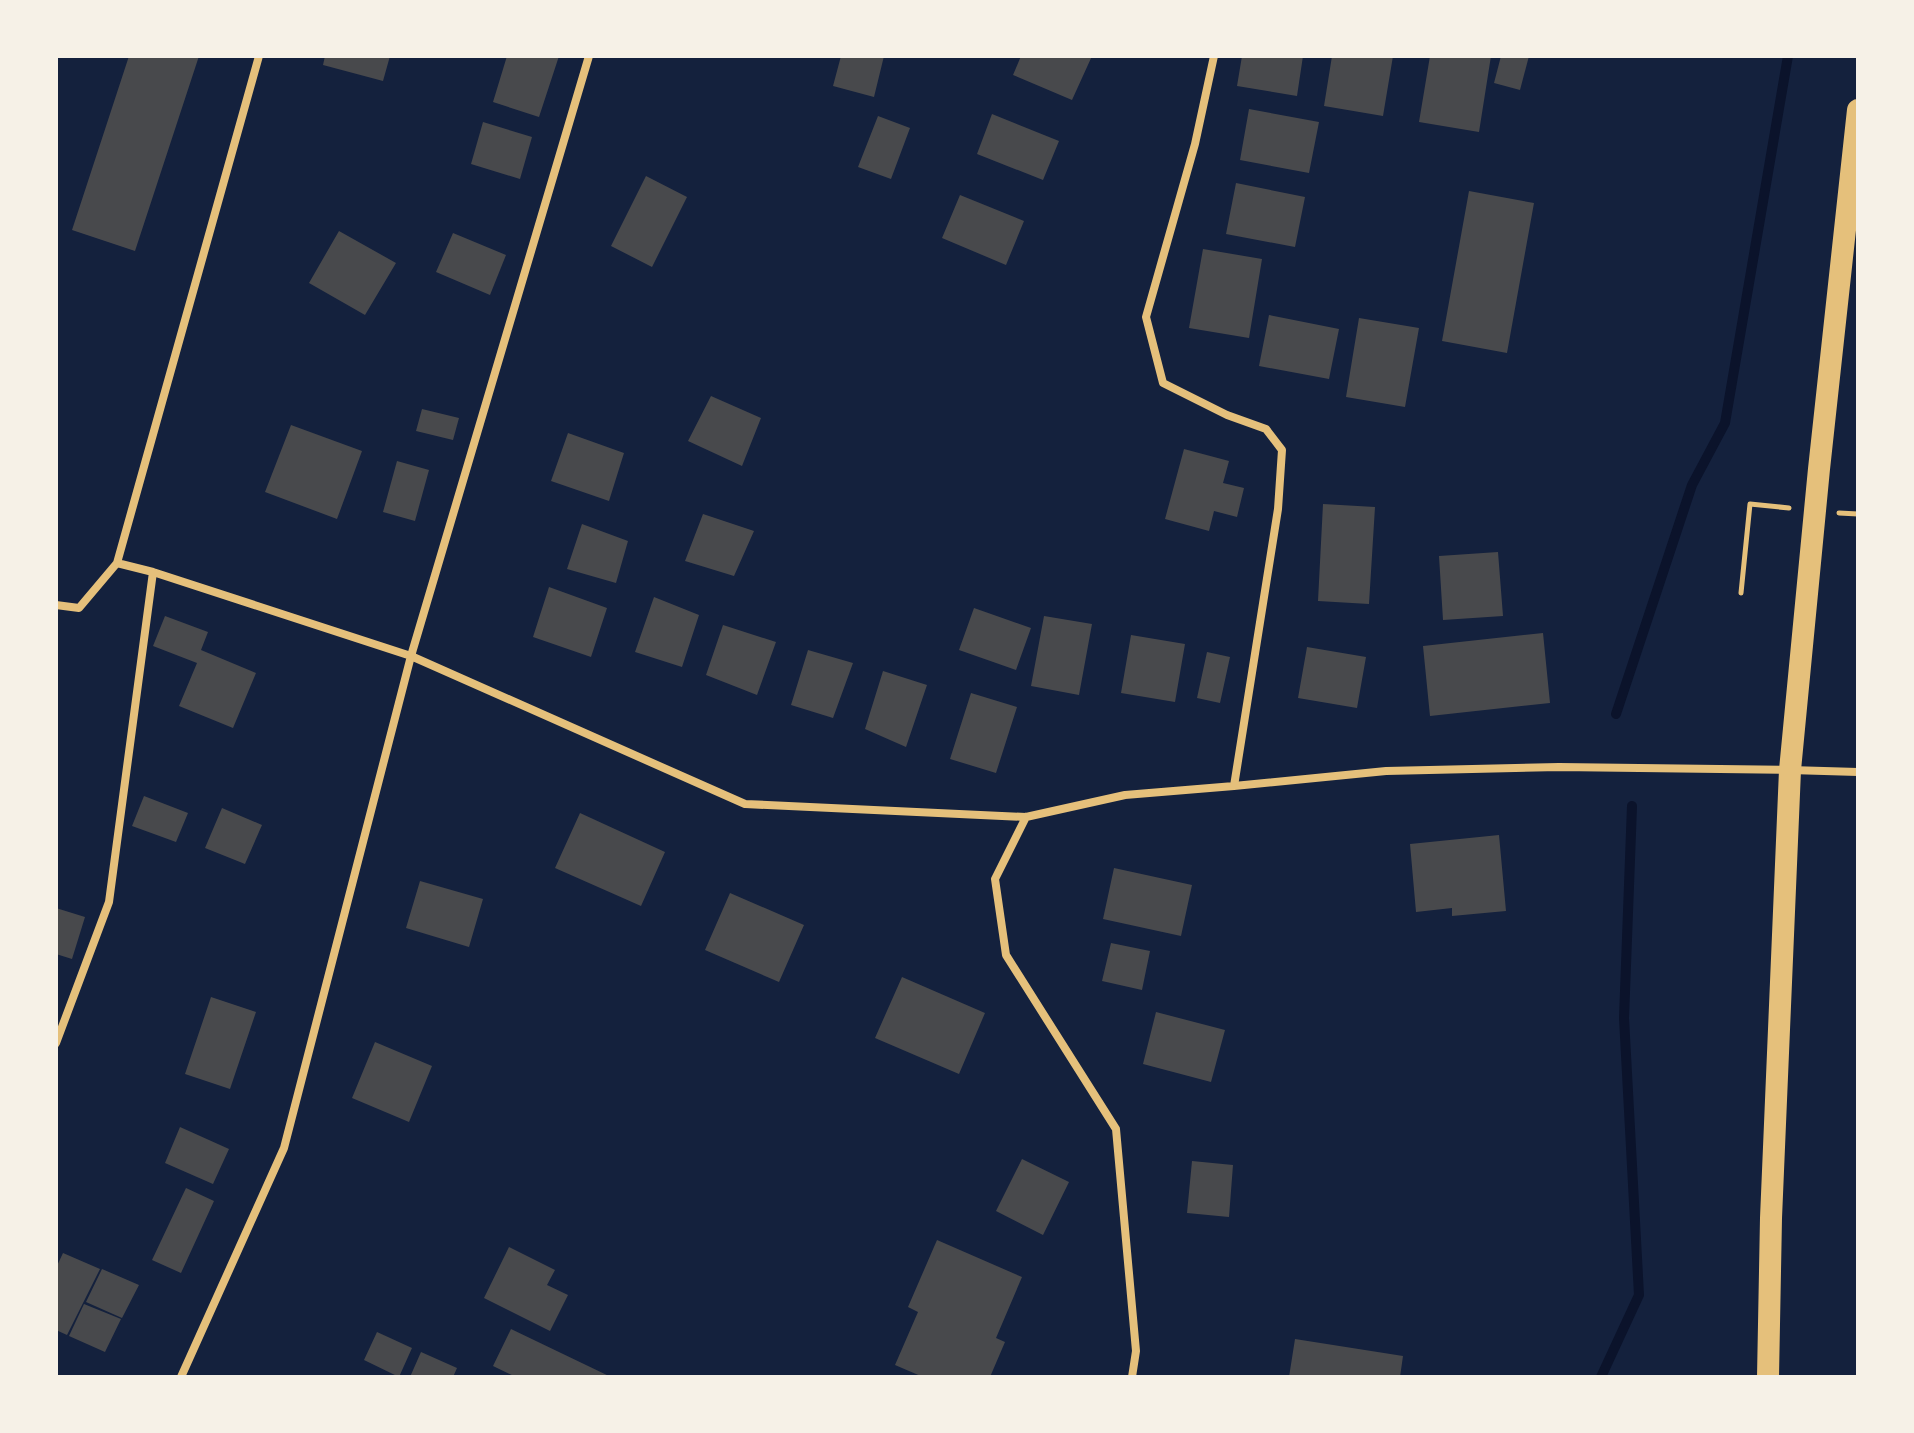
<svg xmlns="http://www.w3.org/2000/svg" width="1914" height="1433" viewBox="0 0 1914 1433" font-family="Lora,serif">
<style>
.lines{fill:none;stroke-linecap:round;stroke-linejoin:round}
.stream{stroke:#0b132b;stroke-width:10}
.building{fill:#48494c}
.path{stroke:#e5c07b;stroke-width:5}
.minor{stroke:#e5c07b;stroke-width:8}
.trunk{stroke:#e5c07b;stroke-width:22}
</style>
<rect width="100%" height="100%" fill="#14213d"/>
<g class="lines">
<!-- stream -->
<path class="stream" d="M 1616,714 L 1692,485 L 1725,423 L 1788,56
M 1601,1377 L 1639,1295 L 1624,1018 L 1632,806"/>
</g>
<!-- building -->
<path class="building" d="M 129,56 L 199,56 L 135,251 L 72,230 Z
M 325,56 L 390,56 L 383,81 L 323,65 Z
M 507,56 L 559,56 L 539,117 L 493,102 Z
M 841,56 L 884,56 L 874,97 L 833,86 Z
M 1021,56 L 1092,56 L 1072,100 L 1013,75 Z
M 1242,56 L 1303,56 L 1297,96 L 1237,86 Z
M 1332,56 L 1393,56 L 1383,116 L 1324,106 Z
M 1430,56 L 1491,56 L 1479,132 L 1419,122 Z
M 1501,56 L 1529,56 L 1520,90 L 1494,83 Z
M 1249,109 L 1319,122 L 1309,173 L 1240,160 Z
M 992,114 L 1059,141 L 1043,180 L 977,154 Z
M 878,116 L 910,128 L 891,179 L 858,167 Z
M 483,122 L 532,137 L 520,179 L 471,164 Z
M 646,176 L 687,197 L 652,267 L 611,246 Z
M 1236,183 L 1305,197 L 1295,247 L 1226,234 Z
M 1469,191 L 1534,203 L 1507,353 L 1442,341 Z
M 960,195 L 1024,221 L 1006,265 L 942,238 Z
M 339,231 L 396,263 L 365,315 L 309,283 Z
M 453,233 L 506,255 L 490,295 L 436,272 Z
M 1203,249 L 1262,259 L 1249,338 L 1189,328 Z
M 1269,315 L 1339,329 L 1329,379 L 1259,366 Z
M 1359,318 L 1419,328 L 1405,407 L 1346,397 Z
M 711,396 L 761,418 L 742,466 L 688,441 Z
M 422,409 L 459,418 L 453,440 L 416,431 Z
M 291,425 L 362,451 L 337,519 L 265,492 Z
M 568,433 L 624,453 L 609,501 L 551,481 Z
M 1184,449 L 1229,461 L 1223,483 L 1244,488 L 1237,517 L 1214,511 L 1209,531 L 1165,519 Z
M 397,461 L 429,470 L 415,521 L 383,512 Z
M 1323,504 L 1375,507 L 1369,604 L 1318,601 Z
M 703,514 L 754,531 L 734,576 L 685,561 Z
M 582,524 L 628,541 L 616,583 L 567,569 Z
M 1498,552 L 1503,616 L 1443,620 L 1439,556 Z
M 549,587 L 607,608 L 591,657 L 533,637 Z
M 654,597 L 699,615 L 682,667 L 635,652 Z
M 974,608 L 1031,628 L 1016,670 L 959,650 Z
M 165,616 L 208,632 L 201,650 L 256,673 L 233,728 L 179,706 L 197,663 L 153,646 Z
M 1044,616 L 1092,624 L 1079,695 L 1031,686 Z
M 723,625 L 776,642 L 757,695 L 706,675 Z
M 1543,633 L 1550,703 L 1430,716 L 1423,646 Z
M 1131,635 L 1185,644 L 1175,702 L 1121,693 Z
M 1307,647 L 1366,657 L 1357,708 L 1298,698 Z
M 808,650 L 853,663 L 833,718 L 791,705 Z
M 1207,652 L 1230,657 L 1220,703 L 1197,698 Z
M 883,671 L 927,685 L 906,747 L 865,729 Z
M 971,693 L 1017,707 L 996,773 L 950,759 Z
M 144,796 L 188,813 L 176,842 L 132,826 Z
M 222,808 L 262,825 L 245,864 L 205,848 Z
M 580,813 L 665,852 L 641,906 L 555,868 Z
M 1499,835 L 1506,911 L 1452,916 L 1452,908 L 1416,912 L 1410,844 Z
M 1114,868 L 1192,885 L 1181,936 L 1103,919 Z
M 420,881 L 483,899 L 469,947 L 406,928 Z
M 730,893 L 804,925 L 779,982 L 705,950 Z
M 56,908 L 85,917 L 72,959 L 56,954 Z
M 1111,943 L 1150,951 L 1142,990 L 1102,981 Z
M 902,977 L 985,1013 L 959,1074 L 875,1038 Z
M 211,997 L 256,1012 L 230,1089 L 185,1074 Z
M 1156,1012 L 1225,1030 L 1211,1082 L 1143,1064 Z
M 375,1042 L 432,1066 L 409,1122 L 352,1098 Z
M 180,1127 L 229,1149 L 213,1184 L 165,1163 Z
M 1022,1159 L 1069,1182 L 1043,1235 L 996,1211 Z
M 1192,1161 L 1233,1165 L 1229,1217 L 1187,1213 Z
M 186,1188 L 214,1201 L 181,1273 L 152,1260 Z
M 937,1240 L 1022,1277 L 996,1338 L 1005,1342 L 990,1377 L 923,1377 L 895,1365 L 918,1312 L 908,1307 Z
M 509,1247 L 555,1270 L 547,1285 L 568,1295 L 550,1331 L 484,1298 Z
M 63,1253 L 100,1269 L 67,1335 L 56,1330 L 56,1268 Z
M 102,1269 L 139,1285 L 122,1318 L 86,1302 Z
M 84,1304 L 121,1319 L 105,1352 L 69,1336 Z
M 511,1329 L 611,1377 L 516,1377 L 493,1366 Z
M 377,1332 L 412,1348 L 399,1377 L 364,1360 Z
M 1295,1339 L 1403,1356 L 1400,1377 L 1289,1377 Z
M 421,1352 L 457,1368 L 453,1377 L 410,1377 Z"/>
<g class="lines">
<!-- path -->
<path class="path" d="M 1839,513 L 1858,514
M 1741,593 L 1750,504 L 1789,508"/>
<!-- minor -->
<path class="minor" d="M 1214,56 L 1195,144 L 1146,317 L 1163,383 L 1227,415 L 1266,429 L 1282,450 L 1278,509 L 1234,786
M 117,563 L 153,572 L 411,656 L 745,804 L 1026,817 L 1125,795 L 1234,786 L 1386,771 L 1559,767 L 1790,770 L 1858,772
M 56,605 L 79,608 L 117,563 L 259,56
M 1026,817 L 995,879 L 1006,955 L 1116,1129 L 1136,1351 L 1132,1377
M 56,1043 L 109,902 L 153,572
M 181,1377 L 284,1148 L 411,656 L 589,56"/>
<!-- trunk -->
<path class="trunk" d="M 1768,1377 L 1771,1218 L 1790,770 L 1819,469 L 1858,110"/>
</g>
<!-- border -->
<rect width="1914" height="1433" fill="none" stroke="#f6f1e7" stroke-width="116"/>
</svg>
